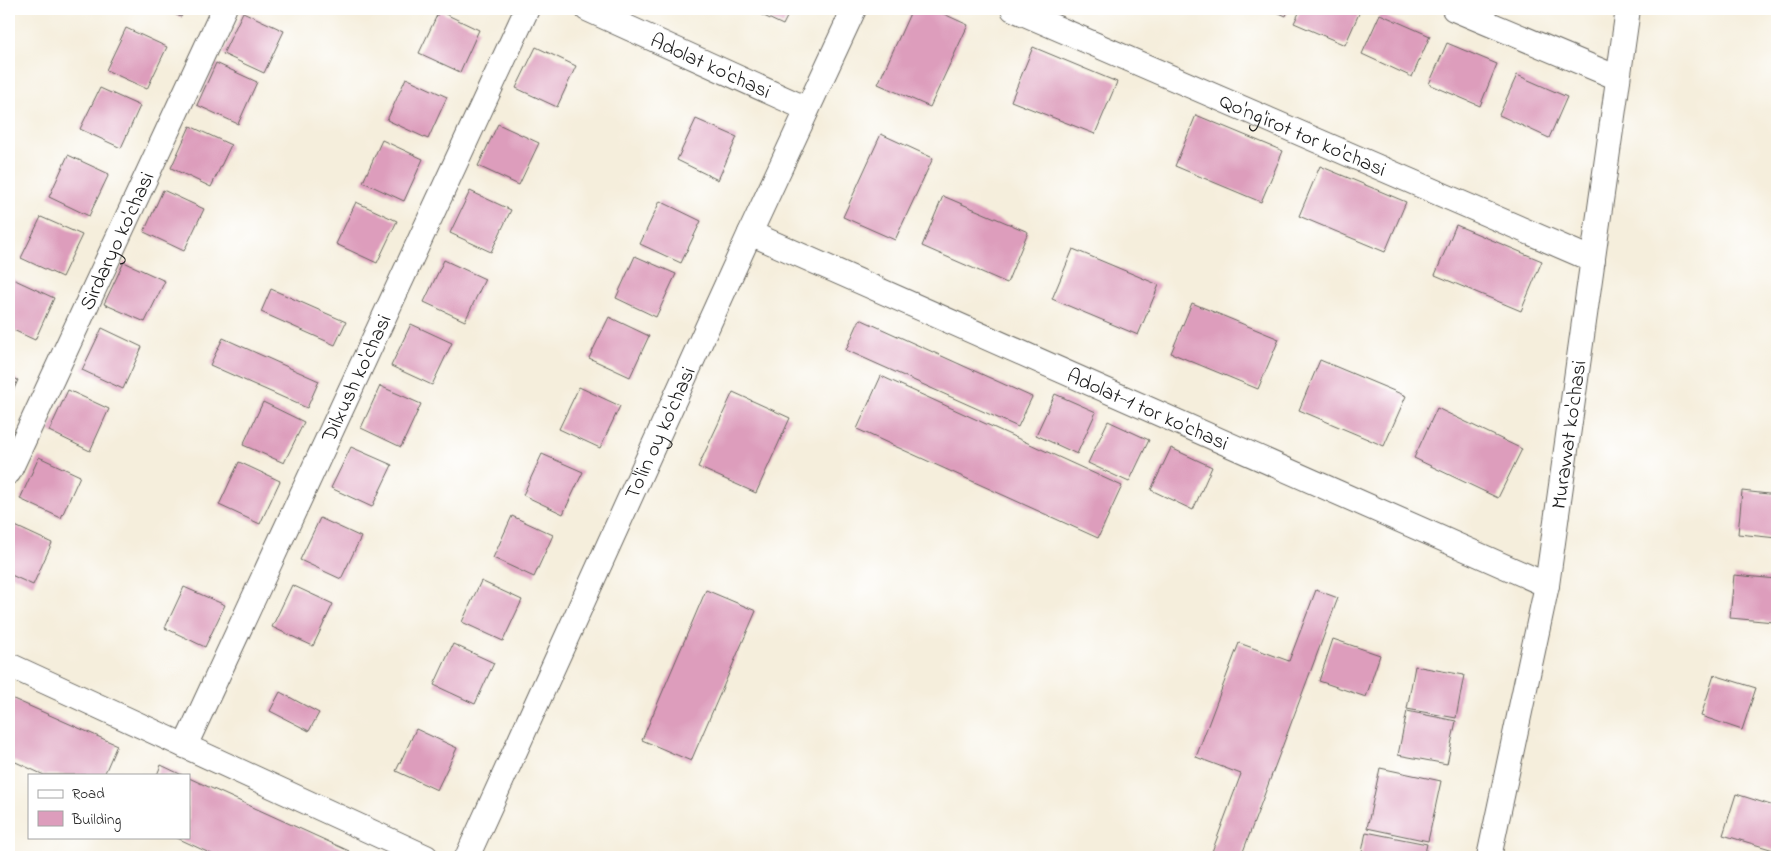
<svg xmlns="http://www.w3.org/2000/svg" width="1786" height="866" viewBox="0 0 1786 866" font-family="'Indie Flower',sans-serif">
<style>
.building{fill:#dd9dbc}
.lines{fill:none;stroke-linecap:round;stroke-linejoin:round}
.minor-casing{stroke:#68665f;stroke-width:26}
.minor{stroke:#fff;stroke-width:24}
.labels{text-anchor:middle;stroke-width:4.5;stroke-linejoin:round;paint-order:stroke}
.street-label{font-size:21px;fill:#1c1c1c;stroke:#fff}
</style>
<rect width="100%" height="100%" fill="#fff"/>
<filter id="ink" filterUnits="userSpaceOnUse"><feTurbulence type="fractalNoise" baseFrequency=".02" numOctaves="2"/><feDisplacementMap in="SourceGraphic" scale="10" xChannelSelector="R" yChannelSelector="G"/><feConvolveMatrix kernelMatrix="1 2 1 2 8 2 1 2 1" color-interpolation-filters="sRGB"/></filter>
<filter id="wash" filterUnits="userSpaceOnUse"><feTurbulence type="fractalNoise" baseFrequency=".0096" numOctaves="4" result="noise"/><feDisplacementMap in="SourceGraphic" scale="20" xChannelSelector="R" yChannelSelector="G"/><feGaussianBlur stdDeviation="1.12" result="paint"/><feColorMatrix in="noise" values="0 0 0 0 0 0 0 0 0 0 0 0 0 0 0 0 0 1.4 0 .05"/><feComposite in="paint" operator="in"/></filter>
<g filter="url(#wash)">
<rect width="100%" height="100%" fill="#f5eedc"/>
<g id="blocks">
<!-- building -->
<path class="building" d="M 162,9 L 185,9 L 181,17 Z
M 749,9 L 791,9 L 783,25 Z
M 912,9 L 933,9 L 968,25 L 930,107 L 878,84 Z
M 1270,9 L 1289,9 L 1286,16 Z
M 1301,9 L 1361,9 L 1345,45 L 1294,23 Z
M 439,11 L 479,30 L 460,72 L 419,53 Z
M 243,12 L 284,31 L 264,73 L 223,54 Z
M 1380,14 L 1430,36 L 1412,77 L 1362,54 Z
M 126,28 L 167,47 L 147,89 L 106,70 Z
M 1447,43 L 1497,64 L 1480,106 L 1429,84 Z
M 536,47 L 576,66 L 557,107 L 516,88 Z
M 1033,47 L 1117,82 L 1095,134 L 1011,101 Z
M 216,63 L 257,82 L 238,124 L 197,105 Z
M 1517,75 L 1567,97 L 1549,138 L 1499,115 Z
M 406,78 L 447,97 L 428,139 L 387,120 Z
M 100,88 L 140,106 L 121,148 L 80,129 Z
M 1196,115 L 1283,151 L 1261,202 L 1175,166 Z
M 696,119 L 737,137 L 718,180 L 677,160 Z
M 498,124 L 539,143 L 519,185 L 478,166 Z
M 190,126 L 231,145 L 211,187 L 171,168 Z
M 881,134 L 933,158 L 895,240 L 843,217 Z
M 382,140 L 423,159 L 404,201 L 363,182 Z
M 68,155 L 109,174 L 89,216 L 49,197 Z
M 1320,166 L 1406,202 L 1385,252 L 1299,216 Z
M 163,190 L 204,209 L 184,251 L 144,232 Z
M 470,191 L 511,210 L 491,252 L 450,233 Z
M 943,196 L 1028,232 L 1007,283 L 922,246 Z
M 660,201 L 701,221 L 681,263 L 640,244 Z
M 356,202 L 397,221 L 377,263 L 336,244 Z
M 41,217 L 82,235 L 62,277 L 21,258 Z
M 1456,225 L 1542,261 L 1521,311 L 1435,275 Z
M 1073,249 L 1159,285 L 1138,335 L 1052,299 Z
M 635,256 L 676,274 L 656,317 L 616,298 Z
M 444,260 L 485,279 L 465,321 L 424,302 Z
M 124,262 L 165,281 L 145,322 L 104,304 Z
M 13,279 L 54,298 L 35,340 L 9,328 L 9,288 Z
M 271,289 L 346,322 L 335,345 L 261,312 Z
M 1192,303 L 1279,339 L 1258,389 L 1171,353 Z
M 609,317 L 649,336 L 630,377 L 589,358 Z
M 860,319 L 1032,397 L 1018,427 L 846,350 Z
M 411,324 L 452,343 L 432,385 L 391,366 Z
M 102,328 L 142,347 L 123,389 L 82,370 Z
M 223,338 L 319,381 L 307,408 L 210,365 Z
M 1320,360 L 1406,396 L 1384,446 L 1299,410 Z
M 9,376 L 18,380 L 9,400 Z
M 881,376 L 1122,486 L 1098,538 L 857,429 Z
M 380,386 L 421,404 L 401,447 L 361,428 Z
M 579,387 L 620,406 L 600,448 L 559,429 Z
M 68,390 L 109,409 L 90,451 L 49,431 Z
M 733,392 L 790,418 L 756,493 L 698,467 Z
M 1055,394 L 1096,412 L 1077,454 L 1036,435 Z
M 263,402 L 304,422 L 284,463 L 243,445 Z
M 1437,408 L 1522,449 L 1498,498 L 1414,458 Z
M 1108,421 L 1149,440 L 1129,482 L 1088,463 Z
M 351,447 L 392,465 L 372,507 L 331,488 Z
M 1171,448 L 1212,467 L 1193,510 L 1151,490 Z
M 542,454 L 583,472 L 563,514 L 523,495 Z
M 39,457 L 80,476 L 61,518 L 20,499 Z
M 239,462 L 280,481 L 260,524 L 219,505 Z
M 1742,491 L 1777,495 L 1777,538 L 1738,534 Z
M 512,516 L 553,535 L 534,577 L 493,558 Z
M 320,518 L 361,537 L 341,579 L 300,560 Z
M 11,524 L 52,543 L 33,585 L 9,574 L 9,530 Z
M 1734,575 L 1777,579 L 1774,622 L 1730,618 Z
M 481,581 L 522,600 L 503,641 L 462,622 Z
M 292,585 L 333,604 L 313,646 L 272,627 Z
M 184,587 L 225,605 L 205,647 L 165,628 Z
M 706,590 L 756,611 L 691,761 L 642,740 Z
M 1316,590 L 1338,598 L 1241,857 L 1210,857 L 1241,774 L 1196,757 L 1239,643 L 1289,661 Z
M 1333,639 L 1380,655 L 1366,697 L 1319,681 Z
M 453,644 L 494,663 L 475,704 L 434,685 Z
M 1415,666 L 1464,675 L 1456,718 L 1407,709 Z
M 1714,675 L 1756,688 L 1742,730 L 1701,716 Z
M 280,692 L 319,713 L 309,731 L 270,711 Z
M 9,697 L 117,745 L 104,775 L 44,775 L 9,759 Z
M 1407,711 L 1456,721 L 1447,764 L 1398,755 Z
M 416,729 L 457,748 L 437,790 L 396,771 Z
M 161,765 L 182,775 L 157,775 Z
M 1380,768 L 1441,781 L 1428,841 L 1367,828 Z
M 189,778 L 349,851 L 346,857 L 218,857 L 175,837 L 189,837 Z
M 1736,794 L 1777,807 L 1777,851 L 1723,835 Z
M 1366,832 L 1427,844 L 1424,857 L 1361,857 Z"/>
</g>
</g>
<g filter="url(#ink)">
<use href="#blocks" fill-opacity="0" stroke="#68665f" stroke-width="1"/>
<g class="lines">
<!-- minor casing -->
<g class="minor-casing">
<g id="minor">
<path id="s1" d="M 587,9 L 807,109"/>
<path id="s2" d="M 1013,9 L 1593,260"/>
<path d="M 1454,9 L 1618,78"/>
<path id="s3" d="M 750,233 L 1547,585"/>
<path id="s4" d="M 9,472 L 224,9"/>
<path d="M 9,665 L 426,857"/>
<path id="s5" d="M 185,746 L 527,9"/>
<path id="s6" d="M 467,857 L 750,233 L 854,9"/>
<path id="s7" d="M 1489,857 L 1547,585 L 1628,9"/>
</g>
</g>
<!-- minor -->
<use href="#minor" class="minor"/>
</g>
</g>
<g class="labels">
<!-- street labels -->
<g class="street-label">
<text dy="7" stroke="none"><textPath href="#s1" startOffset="136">Adolat ko'chasi</textPath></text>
<text dy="7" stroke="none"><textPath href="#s2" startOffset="316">Qo'ng'irot tor ko'chasi</textPath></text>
<text dy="7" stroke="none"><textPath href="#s4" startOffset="255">Sirdaryo ko'chasi</textPath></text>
<text dy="7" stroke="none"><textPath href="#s5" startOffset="406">Dilxush ko'chasi</textPath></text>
<text dy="7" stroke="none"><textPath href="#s3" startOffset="435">Adolat-1 tor ko'chasi</textPath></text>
<text dy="7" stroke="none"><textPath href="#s6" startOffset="466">To'lin oy ko'chasi</textPath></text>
<text dy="7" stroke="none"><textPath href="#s7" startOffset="430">Muravvat ko'chasi</textPath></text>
</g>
</g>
<!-- margin -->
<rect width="1786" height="866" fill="none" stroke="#fff" stroke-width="30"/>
<!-- legend -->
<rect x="28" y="774" width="162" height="65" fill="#ffffff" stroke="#a4a4a4"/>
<rect x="38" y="790" width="25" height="8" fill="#ffffff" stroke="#a4a4a4"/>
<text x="72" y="798" font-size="15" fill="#1c1c1c">Road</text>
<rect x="38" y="811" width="25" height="15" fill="#dd9dbc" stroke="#a4a4a4"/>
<text x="72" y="824" font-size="15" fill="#1c1c1c">Building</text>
</svg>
